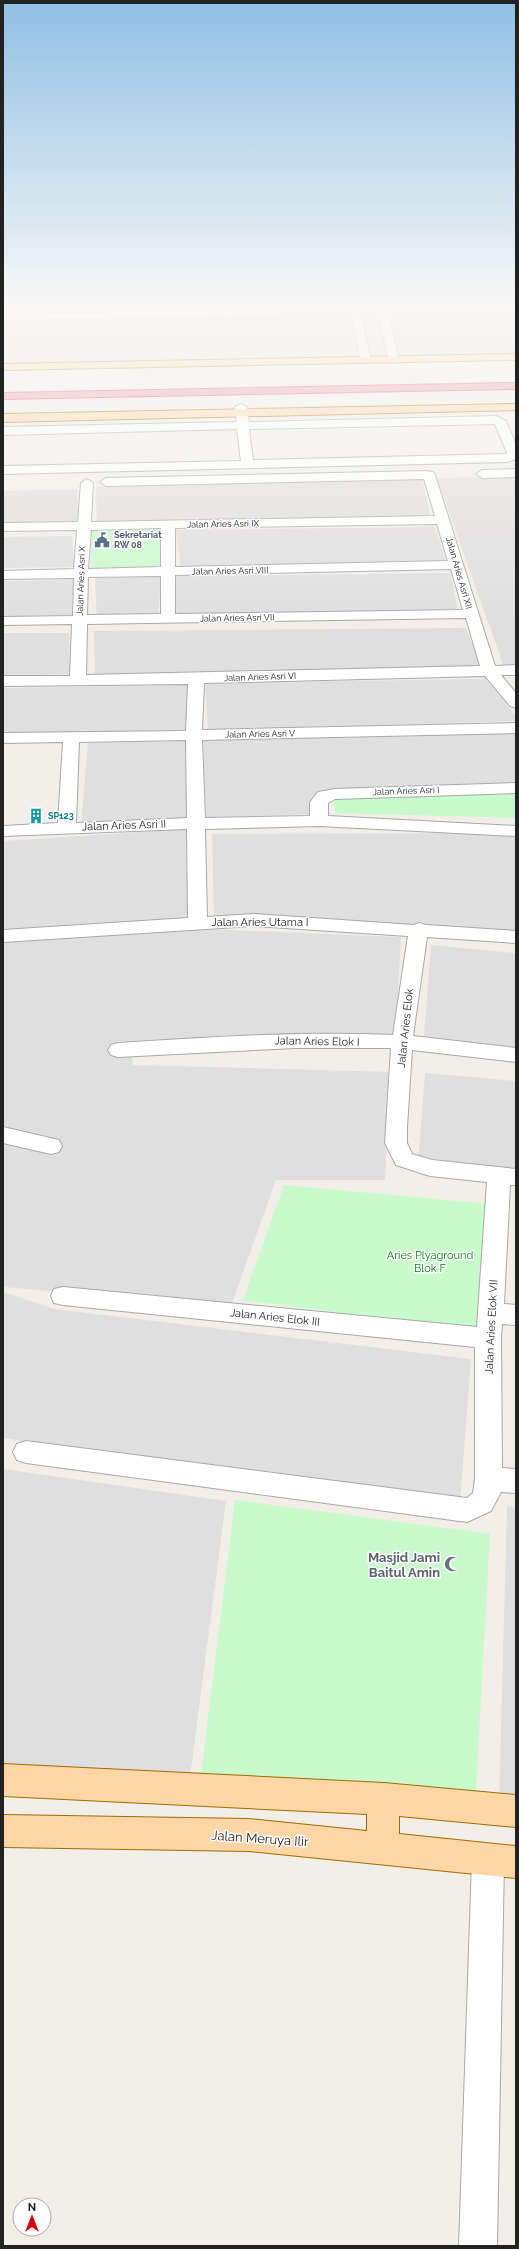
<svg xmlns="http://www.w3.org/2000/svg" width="519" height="2249" viewBox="0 0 519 2249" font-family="Raleway,sans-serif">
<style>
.residential{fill:#e0dfdf}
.park{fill:#c8facc}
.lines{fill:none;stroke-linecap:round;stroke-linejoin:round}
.minor-casing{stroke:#a9a9a9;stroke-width:2}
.major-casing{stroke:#a06b00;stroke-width:2}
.highway-casing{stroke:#dc2a67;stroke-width:2}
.minor{fill:#fff;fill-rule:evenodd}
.major{fill:#fcd6a4;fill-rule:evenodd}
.highway{fill:#e892a2;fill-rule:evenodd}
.labels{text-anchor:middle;stroke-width:3;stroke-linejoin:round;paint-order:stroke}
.far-street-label{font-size:9px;fill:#222;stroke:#fff}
.far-service-label{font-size:9px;font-weight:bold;fill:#4e5e75;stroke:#fff;text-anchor:start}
.far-culture-label{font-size:9px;font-weight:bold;fill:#0d838f;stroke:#fff;text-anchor:start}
.street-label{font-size:11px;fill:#222;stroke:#fff}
.park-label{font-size:11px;fill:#0c8416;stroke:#fff}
.near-worship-label{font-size:13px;font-weight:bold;fill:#5b616d;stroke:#fff;text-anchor:end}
.near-street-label{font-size:13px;fill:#222;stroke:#fff}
</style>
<rect width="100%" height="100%" fill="#f2efe9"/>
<!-- residential -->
<path class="residential" d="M 3,308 L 516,308 L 516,357 L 3,367 Z
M 516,477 L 516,666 L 504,667 L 437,478 Z
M 422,479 L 431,519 L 97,525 L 96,487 Z
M 77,489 L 78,523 L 3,525 L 3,491 Z
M 435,527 L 448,565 L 181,569 L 176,530 Z
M 72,536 L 74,567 L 3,568 L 3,537 Z
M 451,573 L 459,616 L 177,619 L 174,576 Z
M 161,577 L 158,620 L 97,622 L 95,578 Z
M 74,580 L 72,622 L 3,622 L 3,581 Z
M 466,628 L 482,668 L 95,674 L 94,631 Z
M 3,633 L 69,633 L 70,674 L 3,676 Z
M 485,679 L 516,716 L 516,721 L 208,730 L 205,683 Z
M 187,685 L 187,733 L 3,739 L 3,688 Z
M 516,732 L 516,784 L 321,790 L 320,814 L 206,817 L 203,740 Z
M 187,741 L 187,819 L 81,825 L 88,743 Z
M 189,829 L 193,919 L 3,931 L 3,841 Z
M 516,833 L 516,932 L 214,917 L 212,834 Z
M 202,929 L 401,937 L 395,1049 L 130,1047 L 133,1065 L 391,1072 L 385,1180 L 276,1180 L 231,1306 L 3,1287 L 3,943 Z
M 431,945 L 516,953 L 516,1057 L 423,1048 Z
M 425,1073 L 516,1081 L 516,1175 L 418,1165 Z
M 3,1292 L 54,1309 L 471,1359 L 460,1503 L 3,1438 Z
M 3,1469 L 226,1501 L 190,1777 L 3,1787 Z
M 507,1506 L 516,1508 L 516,1808 L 499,1806 Z"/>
<!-- park -->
<path class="park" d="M 165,529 L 165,570 L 92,570 L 90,531 Z
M 516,792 L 516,818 L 335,813 L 333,798 Z
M 284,1185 L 499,1205 L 490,1332 L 243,1300 Z
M 235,1500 L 490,1534 L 475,1805 L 201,1775 Z"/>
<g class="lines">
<!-- minor casing -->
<g class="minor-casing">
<path id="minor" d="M 349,308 L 516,308 L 516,313 L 388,315 L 399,360 L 394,363 L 389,360 L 378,315 L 361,315 L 371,360 L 366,363 L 361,360 L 351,315 L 3,320 L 3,314 Z
M 241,404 L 247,407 L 249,422 L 496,416 L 506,421 L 516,445 L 516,459 L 507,462 L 3,474 L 3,466 L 241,461 L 237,429 L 3,435 L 3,427 L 237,422 L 235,407 ZM 495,424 L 507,453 L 505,454 L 253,460 L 249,429 Z
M 516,469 L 516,477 L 482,478 L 476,474 L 482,470 Z
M 426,471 L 433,472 L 435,475 L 495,666 L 516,665 L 516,675 L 501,675 L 516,693 L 516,708 L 510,706 L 485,676 L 204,683 L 202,730 L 516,723 L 516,733 L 202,740 L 205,818 L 310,816 L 310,802 L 318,792 L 335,789 L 516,783 L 516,793 L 335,799 L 328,803 L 328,816 L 516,826 L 516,836 L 319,826 L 205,829 L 207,917 L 253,914 L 414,925 L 419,923 L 426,925 L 516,931 L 516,943 L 427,937 L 413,1036 L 516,1048 L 516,1062 L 412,1050 L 407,1127 L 407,1143 L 412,1154 L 432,1160 L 516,1169 L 516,1185 L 510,1185 L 504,1304 L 516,1305 L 516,1325 L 502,1324 L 501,1338 L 502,1468 L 516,1469 L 516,1493 L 501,1492 L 491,1511 L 467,1522 L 26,1463 L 17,1460 L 13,1452 L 17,1444 L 26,1441 L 467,1498 L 473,1493 L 475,1479 L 475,1347 L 63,1305 L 54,1303 L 51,1296 L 54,1289 L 63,1287 L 477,1327 L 487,1182 L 430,1176 L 396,1165 L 385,1143 L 391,1048 L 295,1048 L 118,1057 L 111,1055 L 108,1050 L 111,1045 L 118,1043 C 210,1037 301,1031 393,1035 L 408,936 L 253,926 L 3,942 L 3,930 L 188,918 L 187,829 L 3,836 L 3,826 L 58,823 L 63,742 L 3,743 L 3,733 L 186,731 L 188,684 L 3,686 L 3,676 L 70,676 L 72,624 L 3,625 L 3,617 L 73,616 L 74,578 L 3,579 L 3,571 L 74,569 L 77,530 L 3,531 L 3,523 L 78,522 L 81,483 L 87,479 L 93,483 L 91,522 L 435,516 L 424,479 L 106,486 L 100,482 L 106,478 ZM 437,524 L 448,561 L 175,567 L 175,528 ZM 161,528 L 161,567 L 88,569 L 91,530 ZM 451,569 L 463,610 L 175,614 L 175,575 ZM 161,576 L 161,614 L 87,615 L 88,577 ZM 466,618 L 480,666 L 86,675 L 87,624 ZM 186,740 L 187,818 L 76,823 L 79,742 Z
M 3,1127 L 59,1140 L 62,1146 L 59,1152 L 51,1154 L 3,1143 Z
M 488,1844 L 500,1848 L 504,1860 L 497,2246 L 459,2246 L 472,1860 L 476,1848 Z"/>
</g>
<!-- major casing -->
<g class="major-casing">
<path id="major" d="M 516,354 L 516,360 L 3,370 L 3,364 Z
M 516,404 L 516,410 L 3,422 L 3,414 Z
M 3,1764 L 384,1783 L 516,1795 L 516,1827 L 399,1816 L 399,1834 L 516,1846 L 516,1878 L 248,1851 L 3,1847 L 3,1815 L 248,1819 L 367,1831 L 367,1814 L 3,1796 Z"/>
</g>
<!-- highway casing -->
<g class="highway-casing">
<path id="highway" d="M 516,383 L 516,389 L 3,399 L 3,393 Z"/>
</g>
<!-- minor -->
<use href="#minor" class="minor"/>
<!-- major -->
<use href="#major" class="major"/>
<!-- highway -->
<use href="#highway" class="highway"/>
</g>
<!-- sky -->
<linearGradient id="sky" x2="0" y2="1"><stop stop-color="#8fc0e4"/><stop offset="0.49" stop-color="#f9f8f5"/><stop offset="1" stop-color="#f9f8f5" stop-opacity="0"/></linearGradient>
<rect width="519" height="623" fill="url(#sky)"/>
<!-- icons -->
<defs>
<g id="civic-bare" transform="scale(1.2)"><path d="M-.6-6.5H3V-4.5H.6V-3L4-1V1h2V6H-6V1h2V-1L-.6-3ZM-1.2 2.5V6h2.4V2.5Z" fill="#5c6f8a" stroke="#fff" stroke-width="2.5" paint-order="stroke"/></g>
<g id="building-bare" transform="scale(1.2)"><path d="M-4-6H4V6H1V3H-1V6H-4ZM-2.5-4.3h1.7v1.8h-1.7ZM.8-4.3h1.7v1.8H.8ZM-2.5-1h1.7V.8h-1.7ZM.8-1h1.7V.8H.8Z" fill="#0f9aa8" stroke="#fff" stroke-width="2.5" paint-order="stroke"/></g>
<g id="mosque-bare" transform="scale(1.2)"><path d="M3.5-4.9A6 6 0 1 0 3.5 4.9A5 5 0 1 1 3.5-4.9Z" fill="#6b7280" stroke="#fff" stroke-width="2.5" paint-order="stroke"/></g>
</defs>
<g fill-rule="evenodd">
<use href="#civic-bare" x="102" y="540"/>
<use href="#building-bare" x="36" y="816"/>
<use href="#mosque-bare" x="452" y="1564"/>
</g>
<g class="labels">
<!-- far-street labels -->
<g class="far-street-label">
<text transform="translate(223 524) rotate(-1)" y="3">Jalan Aries Asri IX</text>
<text transform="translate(230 571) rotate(-1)" y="3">Jalan Aries Asri VIII</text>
<text transform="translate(459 573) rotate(74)" y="3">Jalan Aries Asri XII</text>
<text transform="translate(81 581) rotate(-88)" y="3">Jalan Aries Asri X</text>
<text transform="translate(237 618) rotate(-1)" y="3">Jalan Aries Asri VII</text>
<text transform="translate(260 677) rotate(-2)" y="3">Jalan Aries Asri VI</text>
<text transform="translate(260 734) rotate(-1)" y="3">Jalan Aries Asri V</text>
<text transform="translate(406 791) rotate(-2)" y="3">Jalan Aries Asri I</text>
</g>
<!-- far-service labels -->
<g class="far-service-label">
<text x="114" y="538">Sekretariat<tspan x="114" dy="10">RW 08</tspan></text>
</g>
<!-- far-culture labels -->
<g class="far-culture-label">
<text x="48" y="819">SP123</text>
</g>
<!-- street labels -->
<g class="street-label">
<text transform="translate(124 825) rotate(-2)" y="4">Jalan Aries Asri II</text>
<text x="260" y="926">Jalan Aries Utama I</text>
<text transform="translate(405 1028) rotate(-84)" y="4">Jalan Aries Elok</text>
<text transform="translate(317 1041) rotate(1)" y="4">Jalan Aries Elok I</text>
<text transform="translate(275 1317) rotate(6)" y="4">Jalan Aries Elok III</text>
<text transform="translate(491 1327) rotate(-87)" y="4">Jalan Aries Elok VII</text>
</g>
<!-- park labels -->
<g class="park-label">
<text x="430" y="1259">Aries Plyaground<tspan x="430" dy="13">Blok F</tspan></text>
</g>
<!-- near-worship labels -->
<g class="near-worship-label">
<text x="440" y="1562">Masjid Jami<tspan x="440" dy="15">Baitul Amin</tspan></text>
</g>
<!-- near-street labels -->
<g class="near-street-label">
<text transform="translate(260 1838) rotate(4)" y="5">Jalan Meruya Ilir</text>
</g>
</g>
<!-- border -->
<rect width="519" height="2249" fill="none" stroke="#222222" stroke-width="8"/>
<!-- north arrow -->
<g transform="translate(32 2217)"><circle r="19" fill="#ffffff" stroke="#a7a7a7"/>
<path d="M0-3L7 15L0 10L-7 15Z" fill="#d40000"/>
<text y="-6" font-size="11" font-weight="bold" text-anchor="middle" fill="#222222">N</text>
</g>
</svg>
